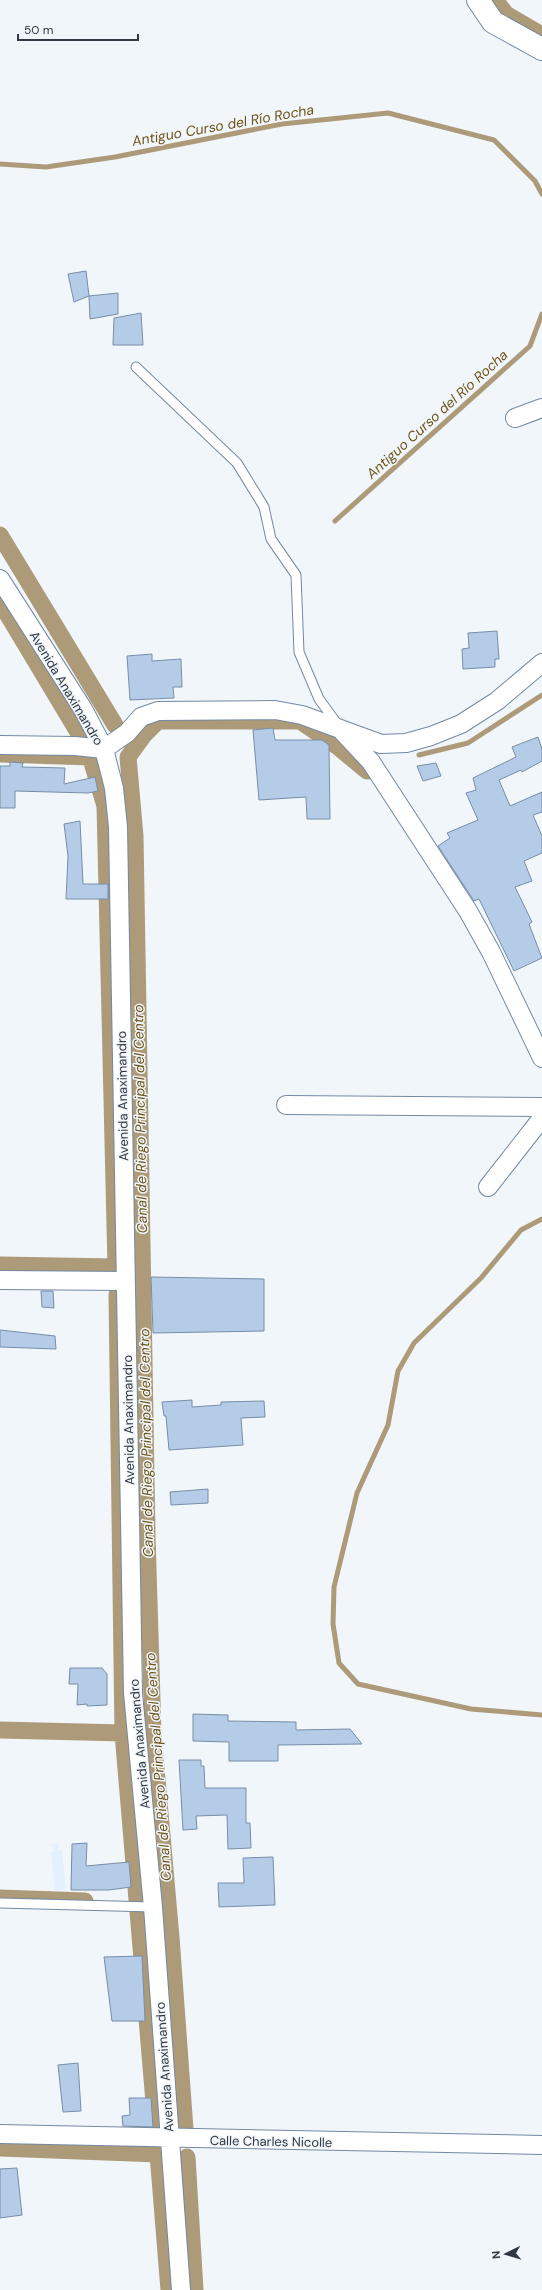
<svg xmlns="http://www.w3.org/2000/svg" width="542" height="2290" viewBox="0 0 542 2290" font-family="'DM Sans',sans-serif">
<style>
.built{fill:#e4f0fd}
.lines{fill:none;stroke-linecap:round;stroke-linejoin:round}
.stream{stroke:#ad9a78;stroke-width:5}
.canal{stroke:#ad9a78;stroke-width:17}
.building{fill:#b4cce7;stroke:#778ea7}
.service-casing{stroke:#7389a2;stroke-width:11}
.minor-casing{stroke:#7389a2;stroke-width:20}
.tertiary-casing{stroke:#7389a2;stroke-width:24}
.service{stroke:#fff;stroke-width:9}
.minor{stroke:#fff;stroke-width:18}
.tertiary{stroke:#fff;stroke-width:22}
.labels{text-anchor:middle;stroke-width:3;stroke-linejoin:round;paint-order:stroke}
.street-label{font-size:13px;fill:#2f3843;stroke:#f1f6fb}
.water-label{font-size:14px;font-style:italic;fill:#6d5217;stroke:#f1f6fb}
</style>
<rect width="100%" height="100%" fill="#f1f6fb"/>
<!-- built -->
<path class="built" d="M 58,1843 L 58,1851 L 62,1851 L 66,1889 L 55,1891 L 51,1852 L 54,1852 L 51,1844 Z"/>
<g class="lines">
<!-- stream -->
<path class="stream" d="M 0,164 L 46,167 L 115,157 L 282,124 L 388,113 L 494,140 L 535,181 L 542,194
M 335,521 L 530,346 L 542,314
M 419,755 L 468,743 L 542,695
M 542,1219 L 521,1230 L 481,1278 L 414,1343 L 398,1371 L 388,1425 L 357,1493 L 334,1587 L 333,1624 L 339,1663 L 358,1684 L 471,1709 L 542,1715"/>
<!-- canal -->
<path class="canal" d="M 495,0 L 506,14 L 542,35
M 0,535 L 115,725
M 0,602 L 79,734
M 0,754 L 91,757
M 0,1265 L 116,1267 L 105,806 L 90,756
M 117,1295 L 123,1733 L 156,2126
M 0,1730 L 123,1733
M 0,1898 L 85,1901
M 185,2129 L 171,1937 L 153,1734 L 147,1535 L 135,836 L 128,757 L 144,735 L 158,721 L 300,721 L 338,747 L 367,771
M 0,2148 L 158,2154 L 169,2290
M 187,2157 L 195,2290"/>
</g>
<!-- building -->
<path class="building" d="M 86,271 L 89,296 L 74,302 L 68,274 Z
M 118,293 L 118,314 L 90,319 L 89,296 Z
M 141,313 L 143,345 L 113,345 L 114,318 Z
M 497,631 L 499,659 L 495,659 L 495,667 L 463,669 L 462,649 L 469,648 L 468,633 Z
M 152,654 L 152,661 L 181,659 L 182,687 L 173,687 L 174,698 L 130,700 L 127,656 Z
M 273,728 L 275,740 L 322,740 L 329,745 L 330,819 L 307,819 L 306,797 L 259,800 L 253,730 Z
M 538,737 L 542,749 L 542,761 L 522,772 L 521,770 L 499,780 L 510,806 L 542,792 L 542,812 L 533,815 L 542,836 L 542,853 L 524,861 L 532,881 L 515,887 L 532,922 L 529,924 L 542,958 L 514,971 L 479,899 L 474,901 L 438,846 L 450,838 L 447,833 L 478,820 L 466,793 L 476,790 L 473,778 L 516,757 L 512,747 Z
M 10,762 L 23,763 L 22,767 L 65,768 L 64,784 L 95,777 L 98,791 L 88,793 L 15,791 L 15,808 L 0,808 L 0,766 L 10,766 Z
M 436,763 L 441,776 L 423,781 L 417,766 Z
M 80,821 L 83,884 L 108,884 L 108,899 L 66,899 L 68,856 L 64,824 Z
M 151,1277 L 264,1279 L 264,1331 L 153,1333 Z
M 41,1291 L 53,1291 L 54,1308 L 42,1307 Z
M 0,1330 L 55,1336 L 56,1349 L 0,1347 Z
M 192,1400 L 192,1407 L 221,1405 L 221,1402 L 264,1401 L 265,1417 L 241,1418 L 243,1445 L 169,1450 L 166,1416 L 164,1416 L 162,1402 Z
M 208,1489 L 208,1503 L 171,1505 L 170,1492 Z
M 70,1668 L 102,1668 L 107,1674 L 107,1705 L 87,1706 L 87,1704 L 77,1705 L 78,1684 L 69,1684 Z
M 193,1714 L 228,1715 L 228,1721 L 296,1722 L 296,1730 L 350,1729 L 362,1744 L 278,1745 L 278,1761 L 229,1761 L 229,1742 L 193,1741 Z
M 179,1760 L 201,1760 L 201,1766 L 204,1766 L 205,1788 L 246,1788 L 246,1823 L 250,1823 L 251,1848 L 228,1849 L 227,1815 L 196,1816 L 197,1829 L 183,1830 Z
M 87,1843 L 86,1866 L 129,1862 L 131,1887 L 109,1890 L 71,1890 L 72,1844 Z
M 273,1857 L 275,1905 L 219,1907 L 218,1883 L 244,1883 L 243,1858 Z
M 142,1956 L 145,2021 L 112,2021 L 104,1957 Z
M 78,2063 L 81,2111 L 63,2112 L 58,2065 Z
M 129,2098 L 151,2098 L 153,2127 L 123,2126 L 122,2116 L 130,2115 Z
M 17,2168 L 22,2215 L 0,2218 L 0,2169 Z"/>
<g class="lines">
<!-- service casing -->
<g class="service-casing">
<path id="service" d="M 136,367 L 237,463 L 264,507 L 271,539 L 296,575 L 299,652 L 319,699 L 338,725
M 0,1903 L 153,1907"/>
</g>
<!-- minor casing -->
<g class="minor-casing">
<path id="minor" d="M 515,418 L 542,408
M 0,579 L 83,709 L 104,749 L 114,788 L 118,827 L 133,1693 L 153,1907 L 181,2290
M 343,732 L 371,762 L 468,911 L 491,952 L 542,1058
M 0,745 L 75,746 L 104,749 L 127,733 L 141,717 L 158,711 L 275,710 L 302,715 L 381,744 L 406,743 L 431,736 L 461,724 L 497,701 L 542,663
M 286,1105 L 542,1107
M 488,1187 L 542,1118
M 0,1280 L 125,1281
M 0,2134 L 542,2145"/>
</g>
<!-- tertiary casing -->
<g class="tertiary-casing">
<path id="tertiary" d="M 478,0 L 493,22 L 542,49"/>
</g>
<!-- service -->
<use href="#service" class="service"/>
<!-- minor -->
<use href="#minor" class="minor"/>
<!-- tertiary -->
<use href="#tertiary" class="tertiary"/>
</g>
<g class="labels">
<!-- street labels -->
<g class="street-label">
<text transform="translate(67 688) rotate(59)" y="5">Avenida Anaximandro</text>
<text transform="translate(122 1096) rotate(-91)" y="5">Avenida Anaximandro</text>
<text transform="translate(128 1420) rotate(-91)" y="5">Avenida Anaximandro</text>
<text transform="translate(139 1744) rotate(-95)" y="5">Avenida Anaximandro</text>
<text transform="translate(164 2067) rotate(-94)" y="5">Avenida Anaximandro</text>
<text transform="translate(271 2141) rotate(1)" y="5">Calle Charles Nicolle</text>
</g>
<!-- water labels -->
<g class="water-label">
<text transform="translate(223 125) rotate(-10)" y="5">Antiguo Curso del Río Rocha</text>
<text transform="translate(437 414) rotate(-42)" y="5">Antiguo Curso del Río Rocha</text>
<text transform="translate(140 1119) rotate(-91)" y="5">Canal de Riego Principal del Centro</text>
<text transform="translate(146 1443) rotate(-91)" y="5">Canal de Riego Principal del Centro</text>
<text transform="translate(158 1767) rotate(-94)" y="5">Canal de Riego Principal del Centro</text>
</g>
</g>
<!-- north arrow -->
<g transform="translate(506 2254) rotate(265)" stroke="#f1f6fb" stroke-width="3" paint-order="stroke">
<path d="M0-3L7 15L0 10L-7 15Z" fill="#2f3843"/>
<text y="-6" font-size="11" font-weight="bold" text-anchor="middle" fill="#2f3843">N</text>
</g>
<!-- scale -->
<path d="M18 34v6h120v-6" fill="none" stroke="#2f3843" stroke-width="2"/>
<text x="24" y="34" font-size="12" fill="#2f3843" stroke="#f1f6fb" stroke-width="3" paint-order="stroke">50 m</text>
</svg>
